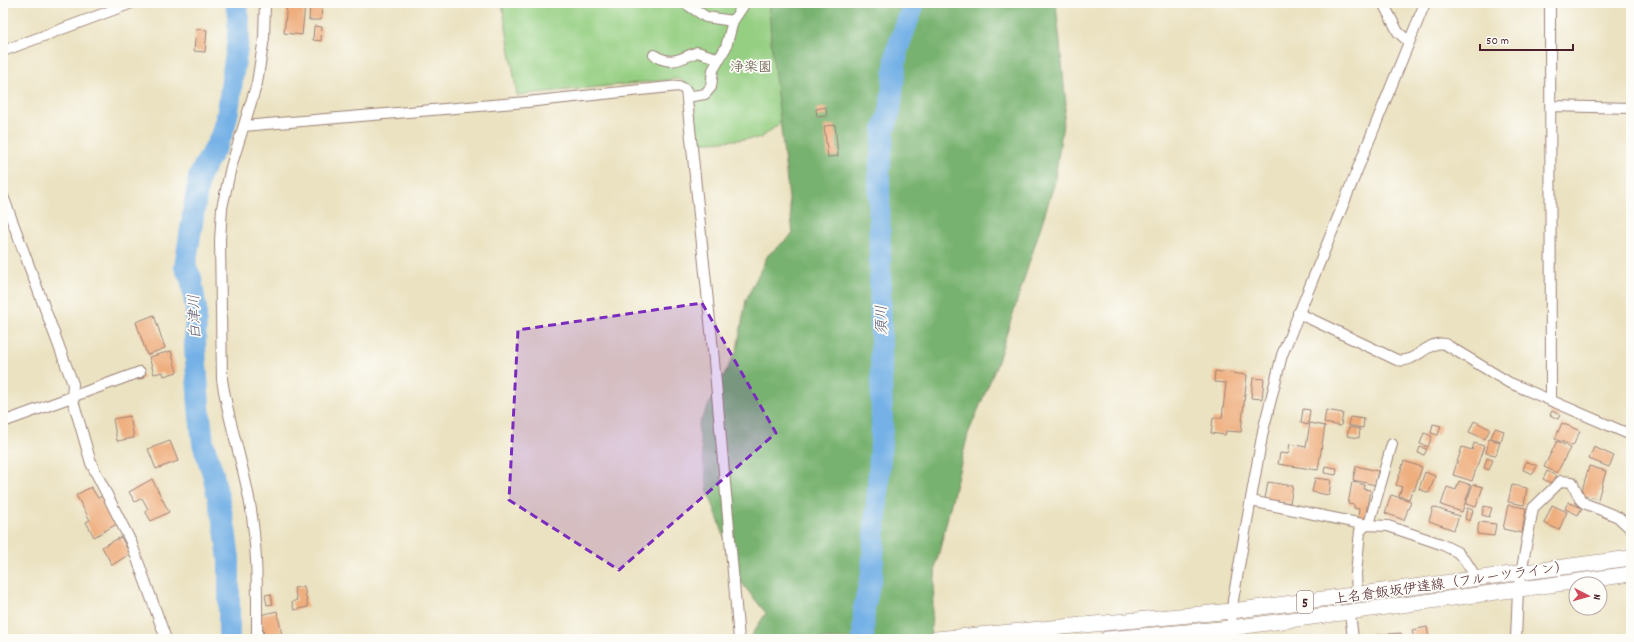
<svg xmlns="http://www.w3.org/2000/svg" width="1634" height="642" viewBox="0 0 1634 642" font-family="Dekko,'Klee One',sans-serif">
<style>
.green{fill:#95cf82;stroke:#707756}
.forest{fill:#78b270;stroke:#61684e}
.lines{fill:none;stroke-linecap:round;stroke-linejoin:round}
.river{stroke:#74b1e6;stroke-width:22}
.building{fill:#efae7e}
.minor-casing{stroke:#9a8076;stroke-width:12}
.primary-casing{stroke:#9a8076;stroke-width:16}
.minor{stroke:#fff;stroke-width:10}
.primary{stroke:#fff;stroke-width:15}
.marked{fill:#7b2cbf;fill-opacity:0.2;stroke:#7b2cbf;stroke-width:3;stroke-dasharray:8 5;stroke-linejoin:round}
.labels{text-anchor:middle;stroke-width:3.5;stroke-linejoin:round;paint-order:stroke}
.shield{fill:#fdfcf7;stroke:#806168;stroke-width:1}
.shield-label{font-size:13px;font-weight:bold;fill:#4a1f2b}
.park-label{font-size:14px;fill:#605445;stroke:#fdfcf7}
.street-label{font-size:14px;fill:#4a1f2b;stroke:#fdfcf7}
.water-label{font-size:15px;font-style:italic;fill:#5b5976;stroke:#fdfcf7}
</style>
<rect width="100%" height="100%" fill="#fdfcf7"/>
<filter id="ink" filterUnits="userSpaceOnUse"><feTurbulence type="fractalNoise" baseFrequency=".025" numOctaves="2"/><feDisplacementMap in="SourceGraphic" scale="8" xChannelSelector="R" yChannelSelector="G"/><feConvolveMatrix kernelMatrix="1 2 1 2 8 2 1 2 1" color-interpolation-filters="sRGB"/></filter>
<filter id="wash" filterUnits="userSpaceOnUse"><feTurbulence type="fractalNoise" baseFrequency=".012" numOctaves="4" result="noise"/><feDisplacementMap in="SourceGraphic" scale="16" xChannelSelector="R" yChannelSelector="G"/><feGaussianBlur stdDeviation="0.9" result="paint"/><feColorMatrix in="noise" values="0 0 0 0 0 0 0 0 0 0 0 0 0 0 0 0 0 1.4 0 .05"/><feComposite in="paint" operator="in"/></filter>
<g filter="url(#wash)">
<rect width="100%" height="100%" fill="#ebe2c1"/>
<!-- green -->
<path class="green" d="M 502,3 L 831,3 L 823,89 L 761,138 L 698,143 L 692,87 L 679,79 L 517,95 Z"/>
<!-- forest -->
<path class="forest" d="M 769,3 L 1056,3 L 1066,104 L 1054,185 L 996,367 L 968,434 L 936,565 L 930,639 L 749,639 L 766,613 L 740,581 L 708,491 L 698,426 L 737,350 L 746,300 L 768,255 L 793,234 L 771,41 Z"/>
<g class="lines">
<!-- river -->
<path class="river" d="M 229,639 L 229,559 L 225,529 L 213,474 L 203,443 L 199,407 L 195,347 L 196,309 L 191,278 L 185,267 L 199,178 C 204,164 214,153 220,138 C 230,116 230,90 234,66 C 238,44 241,25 236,3
M 863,639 L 864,608 L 872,573 L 882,428 L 879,172 L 884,130 L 890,111 L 897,50 L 914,3"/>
</g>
<g id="blocks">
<!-- building -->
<path class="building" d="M 287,4 L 305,5 L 302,35 L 284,33 Z
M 310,5 L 322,6 L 321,20 L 309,20 Z
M 314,26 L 322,27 L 321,41 L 313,40 Z
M 196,29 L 207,30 L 205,52 L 194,51 Z
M 826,107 L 827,116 L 817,117 L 816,109 Z
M 835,125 L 838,156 L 828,157 L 824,126 Z
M 154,315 L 165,348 L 147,355 L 136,322 Z
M 171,351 L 177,372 L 164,376 L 163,372 L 154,374 L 149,357 Z
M 1215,371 L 1247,375 L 1241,432 L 1226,431 L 1225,435 L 1211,433 L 1213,418 L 1222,418 L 1226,383 L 1214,382 Z
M 142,374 L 144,378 L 137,380 L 136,376 Z
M 1253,378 L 1264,379 L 1262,399 L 1251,398 Z
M 1303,409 L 1310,410 L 1308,425 L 1301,423 Z
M 1326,410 L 1343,413 L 1341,426 L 1324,423 Z
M 1552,411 L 1560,415 L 1558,419 L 1550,415 Z
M 130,416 L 134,438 L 117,441 L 113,419 Z
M 1350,417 L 1364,419 L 1363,428 L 1348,425 Z
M 1474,421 L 1490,429 L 1485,439 L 1469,432 Z
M 1310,423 L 1325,426 L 1318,470 L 1278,464 L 1280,453 L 1288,454 L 1290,444 L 1306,447 Z
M 1562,423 L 1580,431 L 1573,446 L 1555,439 Z
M 1433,424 L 1441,426 L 1438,435 L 1431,433 Z
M 1349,427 L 1360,429 L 1359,438 L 1347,436 Z
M 1495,428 L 1504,431 L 1501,441 L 1491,438 Z
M 1424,433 L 1432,436 L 1428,447 L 1420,444 Z
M 1489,439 L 1500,442 L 1496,455 L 1486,453 Z
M 170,441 L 178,461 L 156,469 L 148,449 Z
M 1557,441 L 1570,448 L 1557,473 L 1544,467 Z
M 1474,443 L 1484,446 L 1472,481 L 1453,475 L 1462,447 L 1472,450 Z
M 1420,447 L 1427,449 L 1424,455 L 1418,453 Z
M 1594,447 L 1614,456 L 1609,467 L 1589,459 Z
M 1487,458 L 1493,460 L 1489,470 L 1484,468 Z
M 1404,461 L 1422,467 L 1414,491 L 1412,490 L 1409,499 L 1399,496 L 1402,487 L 1396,485 Z
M 1526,461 L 1537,466 L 1533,474 L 1523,470 Z
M 1325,466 L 1337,468 L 1336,475 L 1324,473 Z
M 1356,466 L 1378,471 L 1375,485 L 1353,480 Z
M 1589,466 L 1606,471 L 1598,499 L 1581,494 Z
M 1547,471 L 1556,476 L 1552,484 L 1543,479 Z
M 1425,472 L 1435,476 L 1429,493 L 1419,489 Z
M 1315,478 L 1331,480 L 1329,495 L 1312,492 Z
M 152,479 L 169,512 L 151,521 L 145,511 L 148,509 L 142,498 L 135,502 L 129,492 Z
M 1459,481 L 1471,485 L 1462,512 L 1441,505 L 1447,487 L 1456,490 Z
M 1268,482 L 1293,486 L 1290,503 L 1265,499 Z
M 1352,482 L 1365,485 L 1364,489 L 1370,490 L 1365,519 L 1358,518 L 1359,509 L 1354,508 L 1354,505 L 1348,504 Z
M 1473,484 L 1483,487 L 1476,507 L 1466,504 Z
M 1512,485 L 1527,488 L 1524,505 L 1508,502 Z
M 91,487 L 98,498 L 102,496 L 117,524 L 94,537 L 86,522 L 90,520 L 76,495 Z
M 1391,495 L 1411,501 L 1404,520 L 1385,513 Z
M 1568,502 L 1582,508 L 1578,515 L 1565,509 Z
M 1508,505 L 1526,508 L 1522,533 L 1503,529 Z
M 1552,505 L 1567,512 L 1559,530 L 1544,523 Z
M 1484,506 L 1492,508 L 1489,517 L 1482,515 Z
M 1433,507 L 1459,516 L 1454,530 L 1429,521 Z
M 1467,508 L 1473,510 L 1470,521 L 1465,519 Z
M 1479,522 L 1496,524 L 1494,536 L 1477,534 Z
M 121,537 L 130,554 L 112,565 L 102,547 Z
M 304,586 L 308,607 L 294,610 L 292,602 L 297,600 L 294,588 Z
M 271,594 L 273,604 L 267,605 L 265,595 Z
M 277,611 L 282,635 L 265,639 L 260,615 Z
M 1427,627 L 1429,639 L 1414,639 L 1412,630 Z
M 1401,633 L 1401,639 L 1375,639 L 1375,635 Z
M 285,636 L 297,637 L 297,639 L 285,639 Z"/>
</g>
</g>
<g filter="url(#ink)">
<use href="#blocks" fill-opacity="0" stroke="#9a8076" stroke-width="1"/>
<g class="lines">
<!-- minor casing -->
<g class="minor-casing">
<path id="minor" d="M 685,3 L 706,17 L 733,21
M 1383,3 L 1398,32 L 1409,42
M 1550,3 L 1551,401
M 3,51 L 132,3
M 654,55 C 670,66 681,59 697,52 L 720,59
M 687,97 L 705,94 L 711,87 L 713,70 L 726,47 L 733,21 L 745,3
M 1551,106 L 1631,108
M 244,126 L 527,102 L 679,86 L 686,90 L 713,350 L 739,639
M 3,196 L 73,384 L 72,397 L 91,463 L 131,542 L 166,639
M 1298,313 L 1397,360 C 1416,364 1427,340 1445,344 L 1508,382 L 1631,435
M 3,422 L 140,372
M 1251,501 L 1367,525 L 1388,526 L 1441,544 L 1457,552 L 1465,560 L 1472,571 L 1474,579
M 1357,595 L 1356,574 L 1360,531 L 1370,521 L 1392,444
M 1350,613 L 1353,639
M 1231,628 L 1233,600 L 1263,431 L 1282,355 L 1425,3
M 257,639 C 257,594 258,549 250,504 C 243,462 228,421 222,379 L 220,240 L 222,208 L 231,167 L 257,83 L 264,38 L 265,3
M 1516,639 L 1518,590 L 1533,508 L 1561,481 L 1572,482 L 1580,499 L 1584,503 L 1618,517 L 1631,529"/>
</g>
<!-- primary casing -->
<g class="primary-casing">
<path id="primary" d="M 936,639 L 1232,611 L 1631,558
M 1107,639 L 1231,628 L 1631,574"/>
</g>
<!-- minor -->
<use href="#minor" class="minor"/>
<!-- primary -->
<use href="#primary" class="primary"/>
</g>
</g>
<!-- marked area -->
<path class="marked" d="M 702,303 L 776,433 L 619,570 L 509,500 L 518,330 Z"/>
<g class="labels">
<!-- shield labels -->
<rect class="shield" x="1297" y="591" width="16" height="22" rx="3"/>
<g class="shield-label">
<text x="1305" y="607">5</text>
</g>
<!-- park labels -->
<g class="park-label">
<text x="751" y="71">浄楽園</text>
</g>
<!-- street labels -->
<g class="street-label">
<text transform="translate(1451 582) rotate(-8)" y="5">上名倉飯坂伊達線（フルーツライン）</text>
</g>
<!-- water labels -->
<g class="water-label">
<text transform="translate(194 317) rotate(-92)" y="5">白津川</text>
<text transform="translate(881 320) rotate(-91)" y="5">須川</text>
</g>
</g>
<!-- margin -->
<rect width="1634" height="642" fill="none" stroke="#fdfcf7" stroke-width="16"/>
<!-- north arrow -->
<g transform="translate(1588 596) rotate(96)"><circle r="19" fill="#fdfcf7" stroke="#b5a4a5"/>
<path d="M0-3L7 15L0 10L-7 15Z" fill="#d1495b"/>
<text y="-6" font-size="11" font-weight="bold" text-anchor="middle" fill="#4a1f2b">N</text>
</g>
<!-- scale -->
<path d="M1480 44v6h93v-6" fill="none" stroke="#4a1f2b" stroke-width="2"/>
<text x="1486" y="44" font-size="12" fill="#4a1f2b" stroke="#fdfcf7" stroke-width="3" paint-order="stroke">50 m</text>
</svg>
